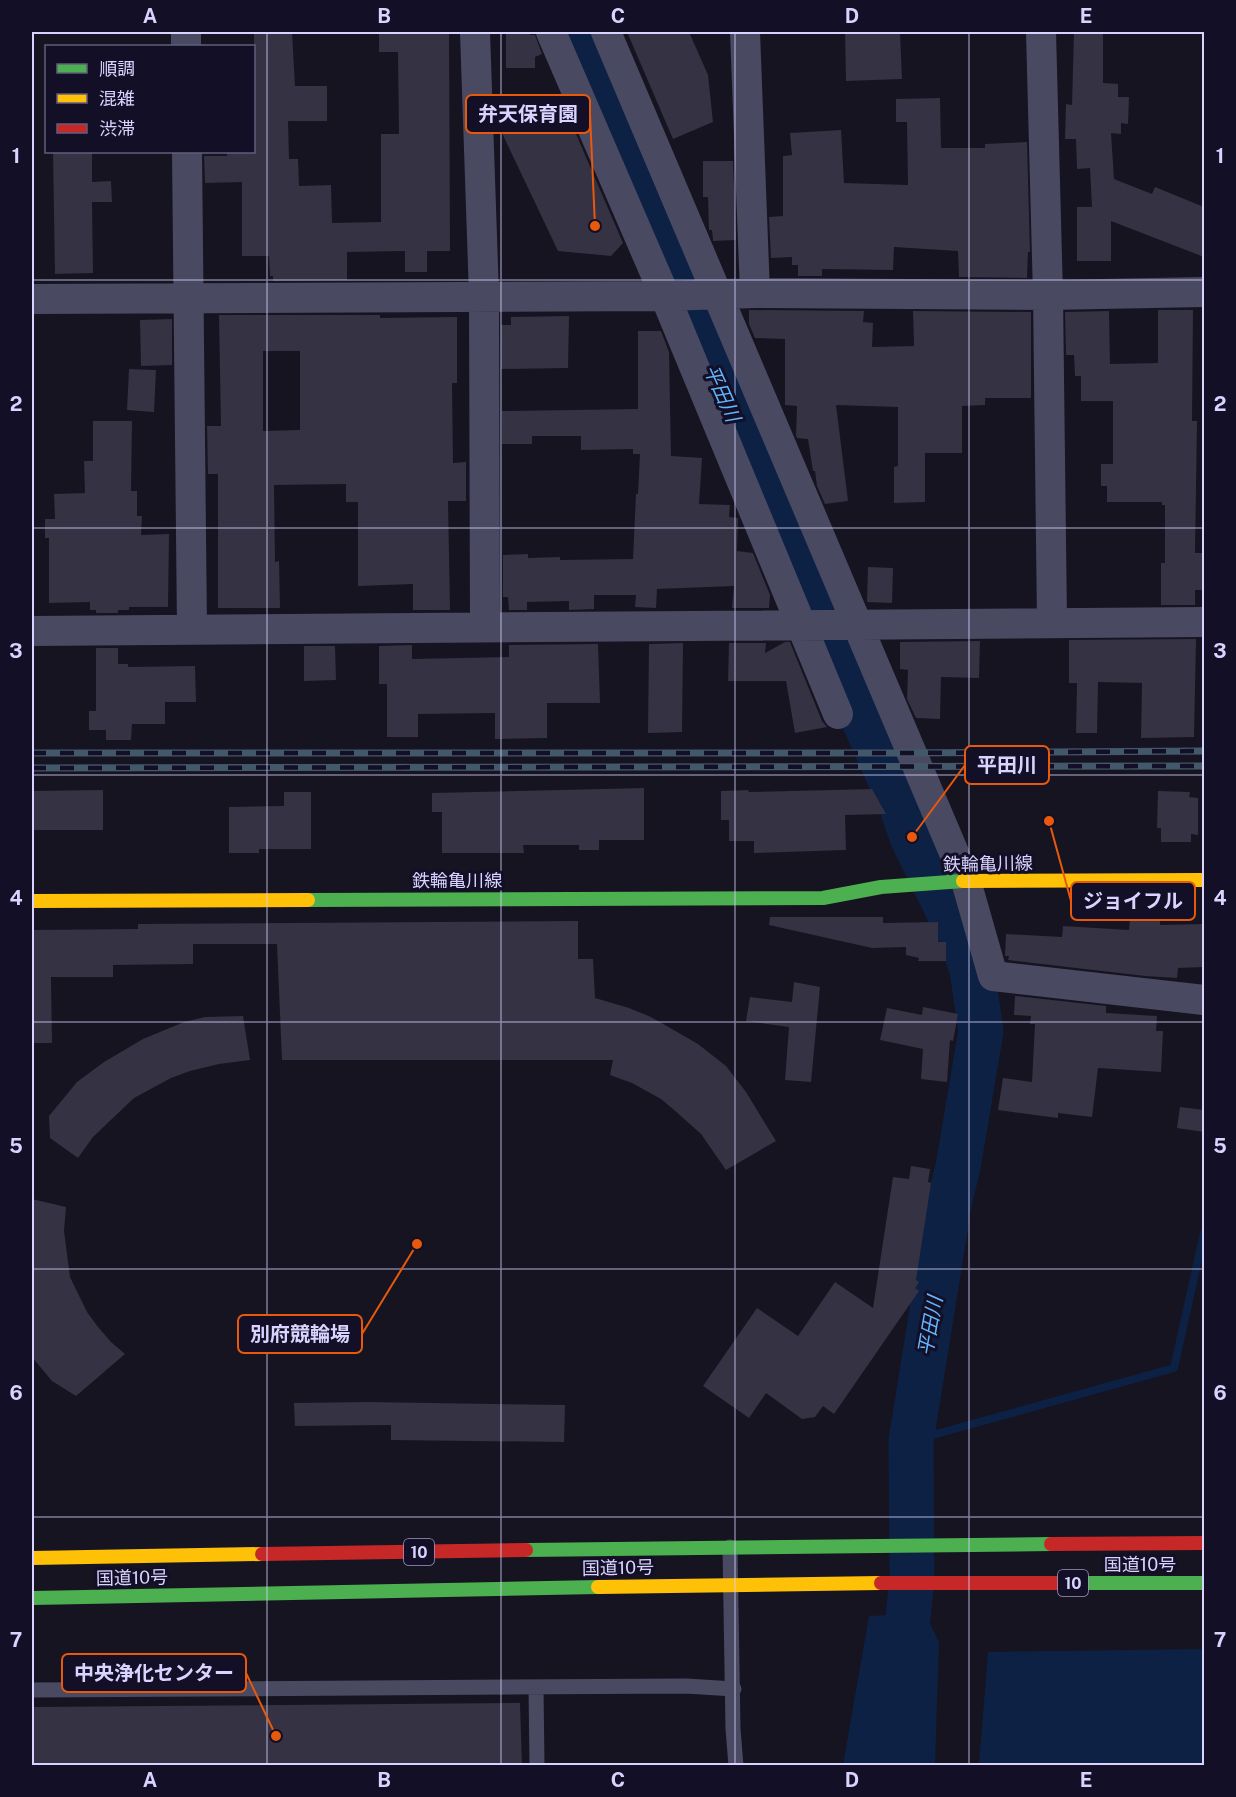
<svg xmlns="http://www.w3.org/2000/svg" width="1236" height="1797" viewBox="0 0 1236 1797" font-family="'Public Sans','Noto Sans JP',sans-serif">
<style>
.water{fill:#0d2144}
.lines{fill:none;stroke-linecap:round;stroke-linejoin:round}
.stream{stroke:#0d2144;stroke-width:8}
.river{stroke:#0d2144;stroke-width:45}
.building{fill:#343243;fill-rule:evenodd}
.lane{stroke:#4a4962;stroke-width:15}
.street{stroke:#4a4962;stroke-width:30}
.fast{stroke:#4caf50;stroke-width:14}
.slow{stroke:#ffc107;stroke-width:14}
.jam{stroke:#c62828;stroke-width:14}
.rail-casing{stroke:#43596b;stroke-width:7}
.rail{stroke:#130f26;stroke-width:4.5;stroke-dasharray:14;stroke-linecap:butt}
.grid{fill:none;stroke:#d9d4ff;stroke-width:1.5;stroke-opacity:0.55}
.labels{text-anchor:middle;stroke-width:6;stroke-linejoin:round;paint-order:stroke}
.shield{fill:#130f26;stroke:#9e99be;stroke-width:1.5}
.shield-label{font-size:16px;font-weight:bold;fill:#d9d4ff}
.street-label{font-size:18px;fill:#d9d4ff;stroke:#130f26}
.water-label{font-size:20px;font-style:italic;fill:#62b6ff;stroke:#130f26}
.leader{fill:none;stroke:#e8590c;stroke-width:2}
.callout-dot{fill:#e8590c;stroke:#130f26;stroke-width:2}
.callout{fill:#130f26;stroke:#e8590c;stroke-width:2}
.callout-label{font-size:20px;text-anchor:middle;font-weight:bold;fill:#d9d4ff}
.neatline{fill:none;stroke:#d9d4ff;stroke-width:2}
.grid-label{font-size:20px;text-anchor:middle;font-weight:bold;fill:#d9d4ff}
</style>
<rect width="100%" height="100%" fill="#161421"/>
<!-- water -->
<path class="water" d="M 925,1613 L 939,1642 L 935,1765 L 843,1765 L 869,1616 Z
M 1204,1649 L 1204,1765 L 979,1765 L 988,1652 Z"/>
<g class="lines">
<!-- stream -->
<path class="stream" d="M 911,1441 L 1174,1368 L 1204,1233"/>
<!-- river -->
<path class="river" d="M 581,32 L 657,242 L 702,349 L 845,668 L 853,696 L 899,799 L 912,837 L 961,937 L 972,970 L 981,1031 L 958,1167 L 950,1199 L 911,1441 L 912,1578 L 893,1766"/>
</g>
<!-- building -->
<path class="building" d="M 254,32 L 292,32 L 295,86 L 327,86 L 327,121 L 288,121 L 289,159 L 298,159 L 299,186 L 331,185 L 332,223 L 381,222 L 381,134 L 399,134 L 398,52 L 379,52 L 379,32 L 449,32 L 450,251 L 427,251 L 427,272 L 405,272 L 405,251 L 347,252 L 347,280 L 273,281 L 273,276 L 270,276 L 269,256 L 242,256 L 242,182 L 205,183 L 204,156 L 227,156 L 227,152 L 254,152 Z
M 506,32 L 530,32 L 530,35 L 535,35 L 542,54 L 535,57 L 535,68 L 506,68 Z
M 627,32 L 689,32 L 708,75 L 713,122 L 673,139 Z
M 845,32 L 900,32 L 902,79 L 846,81 Z
M 1074,32 L 1103,32 L 1103,83 L 1118,84 L 1118,97 L 1129,97 L 1128,124 L 1121,123 L 1121,134 L 1111,133 L 1114,179 L 1152,194 L 1155,187 L 1204,207 L 1204,257 L 1111,221 L 1111,261 L 1077,261 L 1077,207 L 1092,207 L 1090,168 L 1077,169 L 1076,139 L 1065,139 L 1066,104 L 1072,105 Z
M 551,94 L 565,122 L 570,120 L 623,243 L 611,256 L 558,251 L 500,129 L 515,121 L 511,113 Z
M 940,98 L 941,148 L 985,148 L 985,144 L 1027,142 L 1030,252 L 1028,252 L 1027,278 L 959,277 L 958,251 L 894,247 L 893,270 L 822,269 L 822,276 L 798,276 L 798,265 L 792,265 L 792,257 L 771,258 L 769,217 L 783,216 L 783,156 L 792,155 L 790,133 L 841,130 L 844,183 L 908,185 L 907,122 L 896,122 L 896,99 Z
M 53,152 L 92,152 L 92,182 L 111,181 L 112,202 L 92,202 L 93,273 L 55,274 Z
M 703,161 L 733,161 L 736,240 L 713,241 L 713,239 L 712,230 L 709,230 L 708,197 L 703,197 Z
M 749,310 L 864,311 L 863,322 L 873,323 L 872,347 L 914,346 L 913,311 L 1031,312 L 1031,398 L 985,398 L 985,405 L 962,406 L 962,453 L 925,453 L 925,502 L 894,503 L 894,467 L 898,466 L 898,407 L 836,405 L 848,501 L 825,504 L 817,486 L 815,471 L 813,471 L 808,439 L 797,438 L 796,435 L 797,406 L 785,405 L 785,339 L 755,338 L 749,324 Z
M 1158,310 L 1193,310 L 1192,421 L 1197,421 L 1195,553 L 1204,553 L 1204,590 L 1195,590 L 1195,605 L 1161,605 L 1161,563 L 1165,563 L 1165,505 L 1162,505 L 1162,502 L 1107,502 L 1107,486 L 1101,486 L 1101,464 L 1113,464 L 1113,401 L 1081,401 L 1081,376 L 1075,376 L 1074,355 L 1066,355 L 1065,312 L 1109,311 L 1110,364 L 1158,363 Z
M 219,315 L 380,315 L 380,318 L 457,317 L 457,383 L 452,383 L 453,463 L 466,462 L 466,501 L 448,501 L 450,610 L 413,610 L 413,584 L 358,586 L 358,502 L 346,502 L 346,484 L 274,485 L 275,562 L 279,561 L 280,608 L 218,608 L 218,474 L 208,474 L 207,426 L 221,426 ZM 263,351 L 300,351 L 300,430 L 263,431 Z
M 569,316 L 568,368 L 501,369 L 501,325 L 511,325 L 511,317 Z
M 172,319 L 172,365 L 141,366 L 140,320 Z
M 638,331 L 661,331 L 669,352 L 671,456 L 702,458 L 699,504 L 730,505 L 729,517 L 738,518 L 737,551 L 753,553 L 770,595 L 769,608 L 732,608 L 734,586 L 657,589 L 656,608 L 635,607 L 636,595 L 594,595 L 594,609 L 569,610 L 569,601 L 527,602 L 527,610 L 509,610 L 508,597 L 503,597 L 503,555 L 528,554 L 528,558 L 560,557 L 560,560 L 633,559 L 636,494 L 638,494 L 640,454 L 633,454 L 633,449 L 581,450 L 581,436 L 532,436 L 532,444 L 502,444 L 502,411 L 638,409 Z
M 129,369 L 156,370 L 154,412 L 127,410 Z
M 93,421 L 132,421 L 131,491 L 137,491 L 137,516 L 142,516 L 141,535 L 169,534 L 168,607 L 129,607 L 129,610 L 118,610 L 118,613 L 96,613 L 96,610 L 90,610 L 90,602 L 49,603 L 49,538 L 45,538 L 45,519 L 55,519 L 54,494 L 85,493 L 84,461 L 93,461 Z
M 868,567 L 893,568 L 892,603 L 867,602 Z
M 1196,639 L 1194,737 L 1141,738 L 1142,683 L 1098,682 L 1097,733 L 1076,733 L 1077,683 L 1069,683 L 1069,640 Z
M 980,641 L 979,678 L 941,677 L 940,719 L 916,718 L 907,699 L 908,670 L 900,669 L 900,642 Z
M 785,642 L 790,642 L 822,721 L 827,727 L 795,733 L 786,681 L 728,681 L 729,643 L 766,643 L 765,653 Z
M 683,643 L 682,732 L 648,733 L 649,644 Z
M 598,644 L 600,703 L 547,703 L 547,738 L 495,739 L 495,713 L 418,714 L 418,737 L 387,737 L 387,684 L 379,684 L 379,646 L 412,645 L 412,659 L 509,657 L 509,645 Z
M 304,646 L 335,646 L 336,680 L 304,681 Z
M 96,648 L 118,648 L 118,664 L 128,664 L 128,667 L 195,666 L 196,702 L 165,702 L 165,724 L 132,724 L 131,740 L 106,740 L 106,730 L 89,730 L 89,711 L 96,711 Z
M 644,788 L 644,840 L 599,840 L 599,850 L 579,850 L 579,845 L 523,845 L 524,853 L 442,853 L 442,812 L 432,812 L 432,793 Z
M 872,789 L 886,814 L 845,815 L 846,850 L 754,853 L 754,841 L 729,841 L 729,820 L 721,820 L 721,791 L 748,790 L 749,792 Z
M 103,790 L 103,830 L 32,830 L 32,791 Z
M 1158,791 L 1190,792 L 1189,797 L 1198,798 L 1198,835 L 1191,834 L 1191,842 L 1161,842 L 1161,828 L 1157,828 Z
M 284,792 L 311,792 L 311,849 L 259,849 L 259,853 L 229,853 L 229,807 L 284,806 Z
M 770,917 L 883,917 L 883,923 L 938,922 L 938,942 L 946,942 L 946,961 L 918,961 L 919,958 L 906,955 L 906,947 L 872,948 L 769,925 Z
M 1130,919 L 1160,921 L 1160,925 L 1203,924 L 1204,967 L 1178,968 L 1177,978 L 1145,976 L 1008,960 L 1009,956 L 1005,956 L 1006,934 L 1062,937 L 1063,926 L 1129,930 Z
M 578,921 L 578,959 L 593,959 L 595,998 L 629,1008 L 651,1017 L 698,1044 L 726,1066 L 746,1092 L 776,1141 L 726,1170 L 701,1134 L 673,1109 L 661,1099 L 632,1083 L 610,1075 L 613,1060 L 282,1060 L 277,944 L 193,944 L 193,964 L 113,965 L 113,977 L 51,977 L 52,1043 L 32,1043 L 32,930 L 138,929 L 138,924 Z
M 794,982 L 820,987 L 811,1082 L 785,1080 L 789,1027 L 746,1021 L 750,997 L 792,1002 Z
M 1015,996 L 1106,1006 L 1106,1013 L 1157,1016 L 1156,1031 L 1163,1031 L 1161,1072 L 1098,1068 L 1092,1117 L 1058,1113 L 1058,1118 L 998,1110 L 1003,1078 L 1032,1082 L 1035,1024 L 1030,1024 L 1031,1016 L 1014,1015 Z
M 923,1007 L 958,1014 L 953,1041 L 950,1040 L 947,1082 L 921,1079 L 923,1049 L 880,1040 L 887,1008 L 922,1015 Z
M 243,1016 L 250,1060 L 219,1064 L 190,1071 L 171,1078 L 134,1098 L 93,1137 L 78,1158 L 50,1138 L 49,1116 L 77,1082 L 104,1062 L 143,1039 L 184,1022 L 205,1017 Z
M 1180,1107 L 1204,1110 L 1204,1132 L 1177,1128 Z
M 911,1166 L 930,1169 L 928,1182 L 931,1183 L 916,1280 L 919,1282 L 915,1288 L 919,1291 L 834,1414 L 823,1406 L 815,1417 L 802,1419 L 766,1393 L 749,1418 L 703,1386 L 757,1308 L 798,1336 L 835,1282 L 873,1308 L 893,1177 L 909,1179 Z
M 32,1199 L 66,1207 L 64,1231 L 70,1277 L 87,1312 L 98,1327 L 111,1342 L 125,1354 L 76,1396 L 52,1381 L 32,1357 Z
M 369,1402 L 565,1405 L 564,1442 L 391,1440 L 391,1425 L 295,1426 L 294,1403 Z
M 520,1703 L 522,1766 L 32,1766 L 32,1707 Z"/>
<g class="lines">
<!-- lane -->
<path class="lane" d="M 730,1547 L 733,1729 L 736,1766
M 536,1687 L 537,1766
M 32,1690 L 686,1686 L 734,1689"/>
<!-- street -->
<path class="street" d="M 186,32 L 186,46
M 475,32 L 484,295 L 485,626
M 551,32 L 665,296 L 838,714
M 606,32 L 966,881 L 993,976 L 1204,1000
M 745,32 L 755,293
M 1041,32 L 1048,295 L 1052,622
M 187,152 L 192,629
M 32,299 L 665,296 L 755,293 L 1048,295 L 1204,292
M 32,631 L 1204,622"/>
<!-- fast -->
<path class="fast" d="M 308,900 L 823,898 L 881,887 L 963,881
M 526,1550 L 1051,1544
M 1064,1583 L 1204,1583
M 32,1598 L 598,1587"/>
<!-- slow -->
<path class="slow" d="M 963,881 L 1204,880
M 32,901 L 308,900
M 32,1558 L 262,1554
M 598,1587 L 881,1583"/>
<!-- jam -->
<path class="jam" d="M 1051,1544 L 1204,1543
M 262,1554 L 526,1550
M 881,1583 L 1064,1583"/>
<!-- rail casing -->
<g class="rail-casing">
<path id="rail" d="M 32,753 L 904,753 L 1204,751
M 32,768 L 1204,766"/>
</g>
<!-- rail -->
<use href="#rail" class="rail"/>
</g>
<!-- grid -->
<path class="grid" d="M 267,32 L 267,1766M 501,32 L 501,1766M 735,32 L 735,1766M 969,32 L 969,1766M 32,280 L 1204,280M 32,528 L 1204,528M 32,775 L 1204,775M 32,1022 L 1204,1022M 32,1269 L 1204,1269M 32,1517 L 1204,1517"/>
<g class="labels">
<!-- shield labels -->
<g class="shield">
<rect x="404" y="1539" width="30" height="26" rx="4.5"/>
<rect x="1058" y="1570" width="30" height="26" rx="4.5"/>
</g>
<g class="shield-label">
<text x="419" y="1558">10</text>
<text x="1073" y="1589">10</text>
</g>
<!-- street labels -->
<g class="street-label">
<text transform="translate(988 864) rotate(-1)" y="6">鉄輪亀川線</text>
<text x="457" y="887">鉄輪亀川線</text>
<text x="1140" y="1571">国道10号</text>
<text transform="translate(618 1568) rotate(-1)" y="6">国道10号</text>
<text transform="translate(132 1578) rotate(-1)" y="6">国道10号</text>
</g>
<!-- water labels -->
<g class="water-label">
<text transform="translate(722 393) rotate(66)" y="7">平田川</text>
<text transform="translate(930 1326) rotate(-80)" y="7">平田川</text>
</g>
</g>
<!-- callouts -->
<path class="leader" d="M595 226L590 114M912 837L965 765M1049 821L1071 901M417 1244L362 1334M276 1736L246 1673"/>
<g class="callout-dot">
<circle cx="595" cy="226" r="6"/>
<circle cx="912" cy="837" r="6"/>
<circle cx="1049" cy="821" r="6"/>
<circle cx="417" cy="1244" r="6"/>
<circle cx="276" cy="1736" r="6"/>
</g>
<g class="callout">
<rect x="466" y="95" width="124" height="38" rx="6"/>
<rect x="965" y="746" width="84" height="38" rx="6"/>
<rect x="1071" y="882" width="124" height="38" rx="6"/>
<rect x="238" y="1315" width="124" height="38" rx="6"/>
<rect x="62" y="1654" width="184" height="38" rx="6"/>
</g>
<g class="callout-label">
<text x="528" y="121">弁天保育園</text>
<text x="1007" y="772">平田川</text>
<text x="1133" y="908">ジョイフル</text>
<text x="300" y="1341">別府競輪場</text>
<text x="154" y="1680">中央浄化センター</text>
</g>
<!-- border -->
<rect width="1236" height="1797" fill="none" stroke="#130f26" stroke-width="66"/>
<!-- legend -->
<rect x="45" y="45" width="210" height="108" fill="#130f26" stroke="#625e7d" stroke-width="1.5"/>
<rect x="57" y="64" width="30" height="9" fill="#4caf50" stroke="#625e7d" stroke-width="1.5"/>
<text x="99" y="75" font-size="18" fill="#d9d4ff">順調</text>
<rect x="57" y="94" width="30" height="9" fill="#ffc107" stroke="#625e7d" stroke-width="1.5"/>
<text x="99" y="105" font-size="18" fill="#d9d4ff">混雑</text>
<rect x="57" y="124" width="30" height="9" fill="#c62828" stroke="#625e7d" stroke-width="1.5"/>
<text x="99" y="135" font-size="18" fill="#d9d4ff">渋滞</text>
<rect x="33" y="33" width="1170" height="1731" class="neatline"/>
<g class="grid-label">
<text x="150" y="23">A</text>
<text x="384" y="23">B</text>
<text x="618" y="23">C</text>
<text x="852" y="23">D</text>
<text x="1086" y="23">E</text>
<text x="16" y="163">1</text>
<text x="1220" y="163">1</text>
<text x="16" y="411">2</text>
<text x="1220" y="411">2</text>
<text x="16" y="658">3</text>
<text x="1220" y="658">3</text>
<text x="16" y="905">4</text>
<text x="1220" y="905">4</text>
<text x="16" y="1153">5</text>
<text x="1220" y="1153">5</text>
<text x="16" y="1400">6</text>
<text x="1220" y="1400">6</text>
<text x="16" y="1647">7</text>
<text x="1220" y="1647">7</text>
<text x="150" y="1787">A</text>
<text x="384" y="1787">B</text>
<text x="618" y="1787">C</text>
<text x="852" y="1787">D</text>
<text x="1086" y="1787">E</text>
</g>
</svg>
